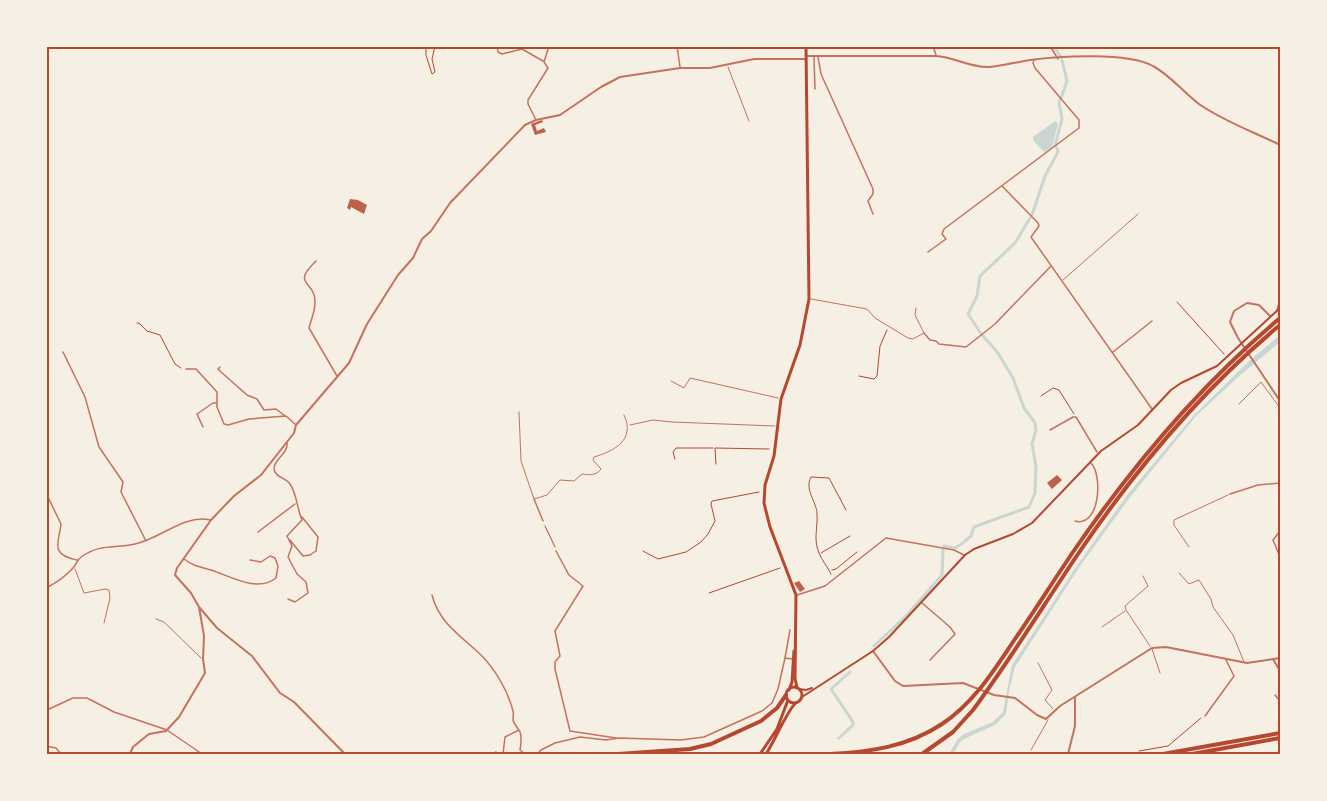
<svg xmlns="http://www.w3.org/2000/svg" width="1327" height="801" viewBox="0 0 1327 801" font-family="Overpass,sans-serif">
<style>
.water{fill:#c9d6d2}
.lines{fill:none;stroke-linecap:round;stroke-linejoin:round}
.canal{stroke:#c9d6d2;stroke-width:3}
.building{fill:#bf614a}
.path{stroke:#b5482f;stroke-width:1}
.service{stroke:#c5725c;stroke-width:1}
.minor{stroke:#c5725c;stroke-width:1.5}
.tertiary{stroke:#c5725c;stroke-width:2}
.secondary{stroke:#b5482f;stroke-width:2}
.primary{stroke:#b5482f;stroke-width:3}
.motorway{stroke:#b5482f;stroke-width:4}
.neatline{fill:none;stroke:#b5482f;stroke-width:2}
</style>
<rect width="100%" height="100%" fill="#f6efe4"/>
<!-- water -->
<path class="water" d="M 1055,121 L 1058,124 L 1052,148 L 1044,152 L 1033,140 L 1033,137 Z
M 1280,335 L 1280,342 L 1237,378 L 1196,416 L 1131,496 L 1080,566 L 1015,667 L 1009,691 L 1006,714 L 995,725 L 966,738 L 960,742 L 953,754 L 949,754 L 958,739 L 964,734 L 993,722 L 1003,712 L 1012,665 L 1078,564 L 1128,494 L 1194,415 L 1249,361 Z"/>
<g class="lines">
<!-- canal -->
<path class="canal" d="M 1053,46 L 1061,57
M 1061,98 L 1067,81 L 1062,60
M 1055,146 L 1062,119 L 1059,102 L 1060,100
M 1032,215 L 1045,176 L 1058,152 L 1057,148
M 982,335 L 968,314 L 977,296 L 980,276 L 1015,243 L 1030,218
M 983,336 L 998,353 L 1013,378 L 1024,408 L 1035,423 L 1036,430 L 1032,444 L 1036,466 L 1035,491
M 965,541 L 971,536 L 974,527 L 1029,507 L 1035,493
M 944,546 L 955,548 L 963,543
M 874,646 L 906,616 L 942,575 L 943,550
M 839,738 L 853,725 L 853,722 L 831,689 L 850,672"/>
</g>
<!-- building -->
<path class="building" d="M 542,120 L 543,122 L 535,125 L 537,131 L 544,128 L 546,132 L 535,135 L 531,124 Z
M 350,199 L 358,200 L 367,205 L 364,214 L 351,207 L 350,210 L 347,208 Z
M 1057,475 L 1062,480 L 1052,489 L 1047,483 Z
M 799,581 L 805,589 L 800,592 L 794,583 Z"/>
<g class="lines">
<!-- path -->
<path class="path" d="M 426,46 L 426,55 L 432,74 L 435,72 L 432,59 L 435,46
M 1177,302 L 1224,354
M 137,323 L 140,324 L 147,331 L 160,335 L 175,364 L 181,368
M 859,376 L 874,379 L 877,376 L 880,346 L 887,330
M 1041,396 L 1053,388 L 1059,390 L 1074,414
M 675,459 L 673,452 L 676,448 L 713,448
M 716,464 L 715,448 L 769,449
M 545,526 L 555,547
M 643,551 L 658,559 L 686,552 L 701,542 L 708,534 L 715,521 L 711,504 L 712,501 L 759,492
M 821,553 L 850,536
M 832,570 L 836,569 L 857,552
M 831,574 C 828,567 822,561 819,553 C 813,539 818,528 817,514 C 817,502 804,490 811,477 L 829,478 L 846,510
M 709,593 L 780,568
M 1139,751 L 1168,746 L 1201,718"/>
<!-- service -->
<path class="service" d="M 728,67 L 749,121
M 1063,280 L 1138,214
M 811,299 L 867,309 L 875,318 L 908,338 L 913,339 L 924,333 L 915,315 L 916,308
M 671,381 L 684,388 L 690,378 L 778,398
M 1239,404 L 1261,382 L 1280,408
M 519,412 L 521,461 L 534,499 L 547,495 L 560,480 L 574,481 L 582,474 C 589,475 596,476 601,469 L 593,460 L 594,457 C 614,451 636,440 624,415
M 630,425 L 653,420 L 672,422 L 775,426
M 1189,547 L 1174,525 L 1174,520 L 1228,495
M 75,569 L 84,593 L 105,589 L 109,590 L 110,598 L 104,623
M 1179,573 L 1189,584 L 1199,580 L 1211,599 L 1213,607 L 1233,635 L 1244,662
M 1143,576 L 1148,586 L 1125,606 L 1126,610 L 1150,646
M 156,619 L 164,622 L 201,658
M 1102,627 L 1125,611
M 1152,649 L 1160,673
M 1038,663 L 1052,690 L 1045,700 L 1053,709
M 1031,750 L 1048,720"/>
<!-- minor -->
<path class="minor" d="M 497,46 L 498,52 L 502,54 L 522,49
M 522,46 L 522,49 L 543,61
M 677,46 L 680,67
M 933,46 L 936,55
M 1050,46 L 1058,59
M 814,57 L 815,89
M 818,57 L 821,74 L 873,189 L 873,194 L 868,201 L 873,214
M 536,120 L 528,104 L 528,100 L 548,68 L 544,62 L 549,46
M 1002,186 L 1038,223 L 1039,226 L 1031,237 L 1152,409
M 928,252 L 946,239 L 942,234 L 944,229 L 1079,128 L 1079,120 L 1035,68 L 1033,63 L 1034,60
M 316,261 C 290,286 316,280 315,303 C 315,311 311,320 309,328 L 337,376
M 1277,310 L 1280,300
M 924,333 L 930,340 L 936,341 L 939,344 L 966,347 L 995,324 L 1051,266
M 63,352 L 85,397 L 99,447 L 123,482 L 121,492 L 146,541
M 1113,352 L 1152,321
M 220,367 L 218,369 L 221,372 L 247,395 L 257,399 L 264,410 L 276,409 L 284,415
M 186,369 L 196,369 L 217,392 L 217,407 L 224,424 L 228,425 L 249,419 L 286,416 L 296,425
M 203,427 L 197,414 L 213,403 L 217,403
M 1050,430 L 1073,417 L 1076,417 L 1097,452
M 287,443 C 288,454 275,458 274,468 C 274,477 286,478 290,484 C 297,494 297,509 302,520 L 287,536 L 292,546 L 288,557 L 297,574 L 306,582 L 308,593 L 295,602 L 288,599
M 46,493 L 61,524 C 59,543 49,554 77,560
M 1230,494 L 1258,485 L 1280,483
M 534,499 L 543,521
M 1075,521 C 1100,528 1103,475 1091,463
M 1280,531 L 1273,540 L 1280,557
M 258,532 L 295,504
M 290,540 L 303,556 L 310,555 L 316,551 L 318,537 L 302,517
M 556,551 L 569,575 L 583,586 L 555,631 L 560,656 L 555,662 L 555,669 L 570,731 L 616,738
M 184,559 C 193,566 200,567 211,570 C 230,576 257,593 276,578 L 278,566 L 275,558 L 270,556 L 261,562 L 250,560
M 46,588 C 56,583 66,576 73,568 C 76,565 77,560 81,557 C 101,543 114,549 135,544 C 160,539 184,514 210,520
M 432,595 C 439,623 461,636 481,655 C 495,669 508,691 513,711 C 514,714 513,717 513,720 C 514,724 518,728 520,732 C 522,737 521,744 520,750 L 525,754
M 797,595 L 825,586 L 886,538 L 954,550 L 964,555
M 922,603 L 950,627 L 955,634 L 930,660
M 785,658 L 790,630
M 1275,695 L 1280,701
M 46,713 L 49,709 L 73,698 L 87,698 L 114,712 L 167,730 L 202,754
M 1205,716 L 1234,676 L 1226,660
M 46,746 L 56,748 L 61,754
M 492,754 L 496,752 L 498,754
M 503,754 L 505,737 L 519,730
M 537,754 L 541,750 L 555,743 L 580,737 L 606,740 L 619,738 L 681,740 L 704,737 L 762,711 L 772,703 L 778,689 L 785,658 L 792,659"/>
<!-- tertiary -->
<path class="tertiary" d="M 806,56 L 936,56 C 954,57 971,68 989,67 C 1003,66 1017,62 1030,60 C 1059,56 1128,52 1153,66 C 1170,75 1183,92 1199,104 C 1223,121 1254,132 1280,145
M 1270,316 L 1259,305 L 1247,303 L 1234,311 L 1230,322 L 1238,338 L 1280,401
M 199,607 L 217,628 L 252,656 L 280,693 L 294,702 L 345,754
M 873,651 L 895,681 L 903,686 L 963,683 L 994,695 L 1015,698 L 1037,715 L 1046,719 L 1060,706 L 1152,648 L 1166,647 L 1247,663 L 1280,658
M 1273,659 L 1280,671
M 130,754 L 133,747 L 149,734 L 166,731 L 179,717 L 205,673 L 203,659 L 204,636 L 199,607 L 191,593 L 175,575 L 177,568 L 211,520 L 234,496 L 261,475 L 294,433 L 296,425 L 349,363 L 367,324 L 398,275 L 413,258 L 422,239 L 431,231 L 450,203 L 525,125 L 536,120 L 560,115 L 601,87 L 620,77 L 680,68 L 710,68 L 754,59 L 806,59
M 1068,754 L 1075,726 L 1075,697"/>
<!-- secondary -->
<path class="secondary" d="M 799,689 L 806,690 L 812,688
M 802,697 L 873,651 L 889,637 L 965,555 L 974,549 L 1013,534 L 1032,523 L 1101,451 L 1138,425 L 1171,390 L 1181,383 L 1217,366 L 1280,308"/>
<!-- primary -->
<path class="primary" d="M786 695a8 8 0 1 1 16 0a8 8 0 1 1-16 0Z
M 797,688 L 795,678 L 796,595 L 770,527 L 764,503 L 765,485 L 774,456 L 781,399 L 800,345 L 809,299 L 806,46
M 789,690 L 792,682 L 794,651
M 760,754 L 777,729 L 788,700
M 766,754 C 773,744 789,707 796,703"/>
<!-- motorway -->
<path class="motorway" d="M 618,754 L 690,749 L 711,744 L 761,721 L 777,708 L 786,695
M 830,754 C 870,752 907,747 942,724 C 974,703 994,670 1015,639 C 1035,610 1054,580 1073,552 C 1132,466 1200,385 1280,318
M 922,754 L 953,732 L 973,710 C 1010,660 1043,606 1078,554 C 1135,470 1202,390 1280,325
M 1163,754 L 1280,733
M 1192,754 L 1280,738"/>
</g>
<!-- border -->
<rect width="1327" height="801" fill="none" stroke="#f6efe4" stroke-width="96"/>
<rect x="48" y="48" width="1231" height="705" class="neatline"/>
</svg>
